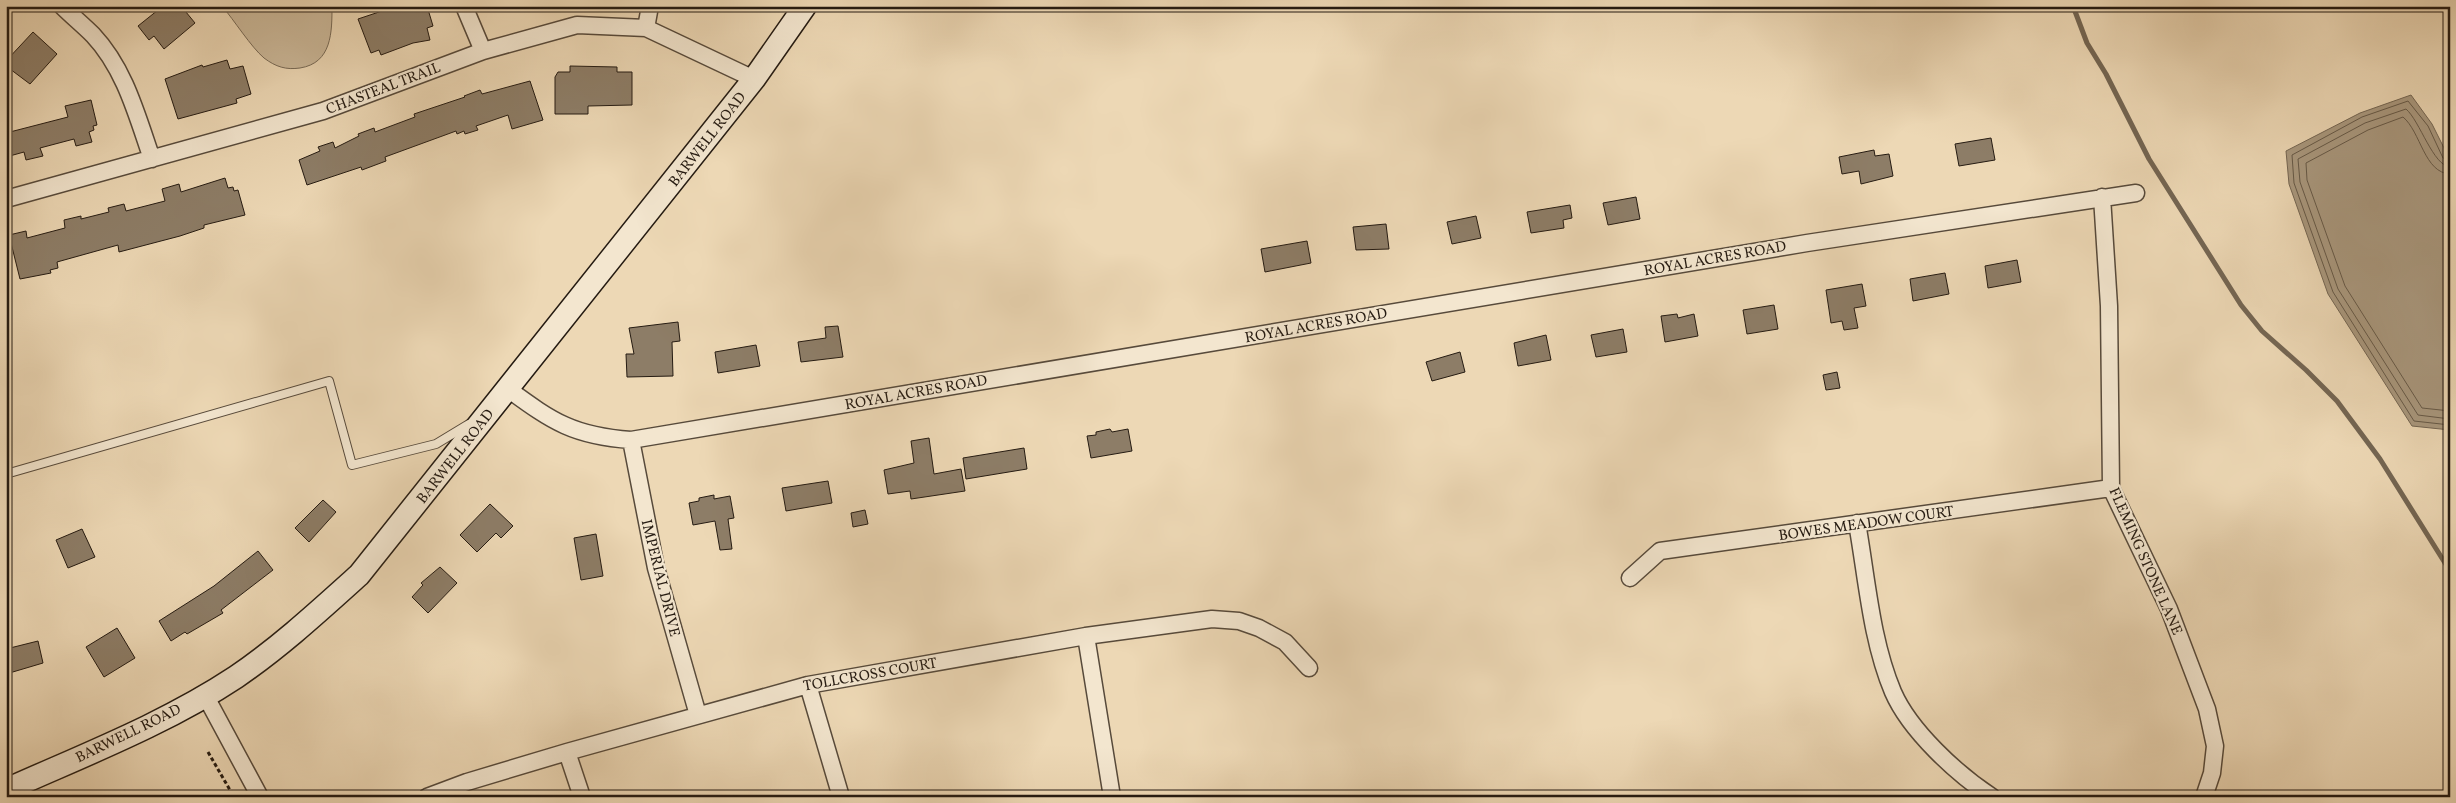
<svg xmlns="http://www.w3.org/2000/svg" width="2456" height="803" viewBox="0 0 2456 803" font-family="Vollkorn,serif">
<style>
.green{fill:#cbb899;stroke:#786a56}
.water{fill:#a9987e;stroke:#746653}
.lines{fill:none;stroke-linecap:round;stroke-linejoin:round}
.shore{stroke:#675a48;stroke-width:1}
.stream{stroke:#746653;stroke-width:5}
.building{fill:#8d7d67;stroke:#251b12}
.lane-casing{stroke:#574a3b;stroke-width:10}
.street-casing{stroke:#574a3b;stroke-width:19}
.secondary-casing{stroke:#251b12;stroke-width:25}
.path{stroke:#251b12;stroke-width:3;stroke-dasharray:4 2.5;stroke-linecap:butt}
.lane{stroke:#f3e6cf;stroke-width:8}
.street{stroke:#f3e6cf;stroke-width:16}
.secondary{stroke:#f3e6cf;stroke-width:22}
.labels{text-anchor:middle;stroke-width:4.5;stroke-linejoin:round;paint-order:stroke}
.street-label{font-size:15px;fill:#251b12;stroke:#f3e6cf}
</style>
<rect width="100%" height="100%" fill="#edd8b5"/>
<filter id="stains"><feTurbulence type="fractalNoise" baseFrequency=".004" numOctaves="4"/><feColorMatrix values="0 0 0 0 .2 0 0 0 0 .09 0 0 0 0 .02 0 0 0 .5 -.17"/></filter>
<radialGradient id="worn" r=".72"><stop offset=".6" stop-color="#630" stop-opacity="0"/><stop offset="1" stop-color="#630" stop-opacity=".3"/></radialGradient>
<!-- green -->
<path class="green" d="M 222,6 L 332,6 C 332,32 332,63 300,68 C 286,70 276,67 264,58 C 251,47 234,20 222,6 Z"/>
<!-- water -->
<path class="water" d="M 2411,95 L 2432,124 L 2450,160 L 2450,430 L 2412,426 L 2328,294 L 2289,184 L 2286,151 L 2360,113 Z"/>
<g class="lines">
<!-- shore -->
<path class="shore" d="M 2450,161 L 2443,158 L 2428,126 L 2408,101 L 2362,117 L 2292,155 L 2294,183 L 2333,292 L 2414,421 L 2450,425
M 2450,167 C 2433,166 2420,121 2406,109 L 2365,123 L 2298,159 L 2300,182 L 2338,289 L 2418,415 L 2450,419
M 2450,174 C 2424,173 2421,132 2403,117 L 2368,130 L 2306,163 L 2307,180 L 2345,286 L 2422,408 L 2450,411"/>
<!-- stream -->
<path class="stream" d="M 2073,6 L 2087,43 L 2106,74 L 2149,159 L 2241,305 L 2262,331 L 2306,370 L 2337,401 L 2380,459 L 2450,571"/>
</g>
<!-- building -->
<path class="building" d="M 163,6 L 181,6 L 195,23 L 164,49 L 154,36 L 149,40 L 138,26 Z
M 397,6 L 427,6 L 433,26 L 427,28 L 430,40 L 413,43 L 381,55 L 379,50 L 371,53 L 358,19 Z
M 33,32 L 57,54 L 30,84 L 6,66 L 6,61 Z
M 227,60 L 230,69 L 243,66 L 251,94 L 236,99 L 237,103 L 178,119 L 165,79 L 202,65 L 203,67 Z
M 570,66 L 617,67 L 617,72 L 632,72 L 632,105 L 588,106 L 588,114 L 555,114 L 555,77 L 558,72 L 570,72 Z
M 530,81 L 543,120 L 512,129 L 508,115 L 476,126 L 478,130 L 465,134 L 464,131 L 457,134 L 456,131 L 385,157 L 386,161 L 362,170 L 361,167 L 307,185 L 299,160 L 320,151 L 318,147 L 333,142 L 335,148 L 359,136 L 358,134 L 374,128 L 375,132 L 415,117 L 414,114 L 465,97 L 464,96 L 480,90 L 482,94 Z
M 91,100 L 97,125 L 93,126 L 94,130 L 89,132 L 92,142 L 76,146 L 74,139 L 40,148 L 43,156 L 26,160 L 24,152 L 6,157 L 6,133 L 68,117 L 65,106 Z
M 1991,138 L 1995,160 L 1959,166 L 1955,144 Z
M 1874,150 L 1875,156 L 1889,154 L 1893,176 L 1861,184 L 1859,171 L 1842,174 L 1839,157 Z
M 225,178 L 228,188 L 233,187 L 234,191 L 238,190 L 245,215 L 204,225 L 204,228 L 180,236 L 119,252 L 118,245 L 57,262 L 58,268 L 50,270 L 51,273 L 20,279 L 9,235 L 26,231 L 27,238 L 65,228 L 64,220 L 81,216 L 81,219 L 109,212 L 108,208 L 124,204 L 126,211 L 165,201 L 162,189 L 179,184 L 181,192 Z
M 1636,197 L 1640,219 L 1608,225 L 1603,203 Z
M 1570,205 L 1572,218 L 1563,220 L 1564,228 L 1531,233 L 1527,212 Z
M 1476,216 L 1481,238 L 1452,244 L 1447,222 Z
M 1386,224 L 1389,249 L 1356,250 L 1353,227 Z
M 1307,241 L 1311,263 L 1265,272 L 1261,249 Z
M 2017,260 L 2021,282 L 1988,288 L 1985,266 Z
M 1945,273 L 1949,294 L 1913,301 L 1910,279 Z
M 1862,284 L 1866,306 L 1854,308 L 1858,328 L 1844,330 L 1842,321 L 1831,323 L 1826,290 Z
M 1774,305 L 1778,329 L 1747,334 L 1743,310 Z
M 1677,314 L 1678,318 L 1694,314 L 1698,336 L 1665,342 L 1661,316 Z
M 678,322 L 680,341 L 672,342 L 673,376 L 627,377 L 626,354 L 634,354 L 629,328 Z
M 838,326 L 843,357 L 801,362 L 798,342 L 826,338 L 825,327 Z
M 1623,329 L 1627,352 L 1596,357 L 1591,335 Z
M 1546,335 L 1551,360 L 1518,366 L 1514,343 Z
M 756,345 L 760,366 L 718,373 L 715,352 Z
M 1460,352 L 1465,372 L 1432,381 L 1426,362 Z
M 1837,372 L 1840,388 L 1826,390 L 1823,375 Z
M 1110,429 L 1112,432 L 1128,429 L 1132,451 L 1091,458 L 1087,436 L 1096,435 L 1096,432 Z
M 929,438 L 934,474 L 961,469 L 965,491 L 911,499 L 910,491 L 888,494 L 884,470 L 914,463 L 911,441 Z
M 1024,448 L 1027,469 L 966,479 L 963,458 Z
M 828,481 L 832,503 L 786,511 L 782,488 Z
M 714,495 L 714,499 L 730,496 L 734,518 L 728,519 L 732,549 L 720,550 L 715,521 L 693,525 L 689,503 L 699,501 L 699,498 Z
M 323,500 L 336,512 L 309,542 L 295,528 Z
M 490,504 L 513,526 L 501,538 L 496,533 L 477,552 L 460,535 Z
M 865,510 L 868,524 L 853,527 L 851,513 Z
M 82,529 L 95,557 L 68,568 L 56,540 Z
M 596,534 L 603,576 L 581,580 L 574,538 Z
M 258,551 L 273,570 L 221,610 L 223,613 L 187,634 L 185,632 L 171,641 L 159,621 L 214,586 Z
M 440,567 L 457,583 L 428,613 L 412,597 L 423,585 L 421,583 Z
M 117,628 L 135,658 L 104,677 L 86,647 Z
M 38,641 L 43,663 L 6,674 L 6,649 Z"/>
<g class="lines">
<!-- lane casing -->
<g class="lane-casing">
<path id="lane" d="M 6,474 L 329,381 L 352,465 L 436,444 L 469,424"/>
</g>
<!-- street casing -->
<g class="street-casing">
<path id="street" d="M 62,6 C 72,16 83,25 93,35 C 125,69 137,116 152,159
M 464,6 L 483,51
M 646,28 L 650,6
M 2102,197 L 2109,306 L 2111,488 L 2169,609 L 2207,709 L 2215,746 L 2212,773 L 2204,797
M 6,199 L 323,111 L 483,51 L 577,25 L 646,28 L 754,79
M 508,389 C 553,422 574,436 631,440 L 1807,243 L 2136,193
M 631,440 L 656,568 L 698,715
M 1857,523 C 1867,579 1871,640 1893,692 C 1910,731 1957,774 1992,797
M 1630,578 L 1660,551 L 2111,488
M 1086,636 L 1112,797
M 808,685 L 841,797
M 205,695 L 260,797
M 567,752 L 582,797
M 427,797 L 467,782 L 567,752 L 808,685 L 1086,636 L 1212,619 L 1239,621 L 1259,628 L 1285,642 L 1309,668"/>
</g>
<!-- secondary casing -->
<g class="secondary-casing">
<path id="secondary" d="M 6,790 C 84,755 165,724 236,677 C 280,647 319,611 359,575 L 754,79 L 805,6"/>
</g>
<!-- path -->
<path class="path" d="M 208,752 L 234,797"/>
<!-- lane -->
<use href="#lane" class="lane"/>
<!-- street -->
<use href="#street" class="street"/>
<!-- secondary -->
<use href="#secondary" class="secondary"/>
</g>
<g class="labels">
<!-- street labels -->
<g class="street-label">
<text transform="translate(383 88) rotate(-21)" y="5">CHASTEAL TRAIL</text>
<text transform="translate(707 139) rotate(-52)" y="5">BARWELL ROAD</text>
<text transform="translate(1715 258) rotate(-10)" y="5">ROYAL ACRES ROAD</text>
<text transform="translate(1316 325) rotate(-10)" y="5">ROYAL ACRES ROAD</text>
<text transform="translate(916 392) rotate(-10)" y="5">ROYAL ACRES ROAD</text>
<text transform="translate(455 456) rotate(-52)" y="5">BARWELL ROAD</text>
<text transform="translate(1866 523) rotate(-8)" y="5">BOWES MEADOW COURT</text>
<text transform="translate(2146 561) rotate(66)" y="5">FLEMING STONE LANE</text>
<text transform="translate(661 578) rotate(76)" y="5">IMPERIAL DRIVE</text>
<text transform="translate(870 674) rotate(-10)" y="5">TOLLCROSS COURT</text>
<text transform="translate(128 733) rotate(-26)" y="5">BARWELL ROAD</text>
</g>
</g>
<!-- margin -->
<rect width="2456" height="803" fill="none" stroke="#edd8b5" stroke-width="25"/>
<rect x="8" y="8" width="2441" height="788" fill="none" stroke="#251b12" stroke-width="2.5"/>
<rect x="12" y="12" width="2431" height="778" fill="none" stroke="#251b12"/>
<rect width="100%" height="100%" filter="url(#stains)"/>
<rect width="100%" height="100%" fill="url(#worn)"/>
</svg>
